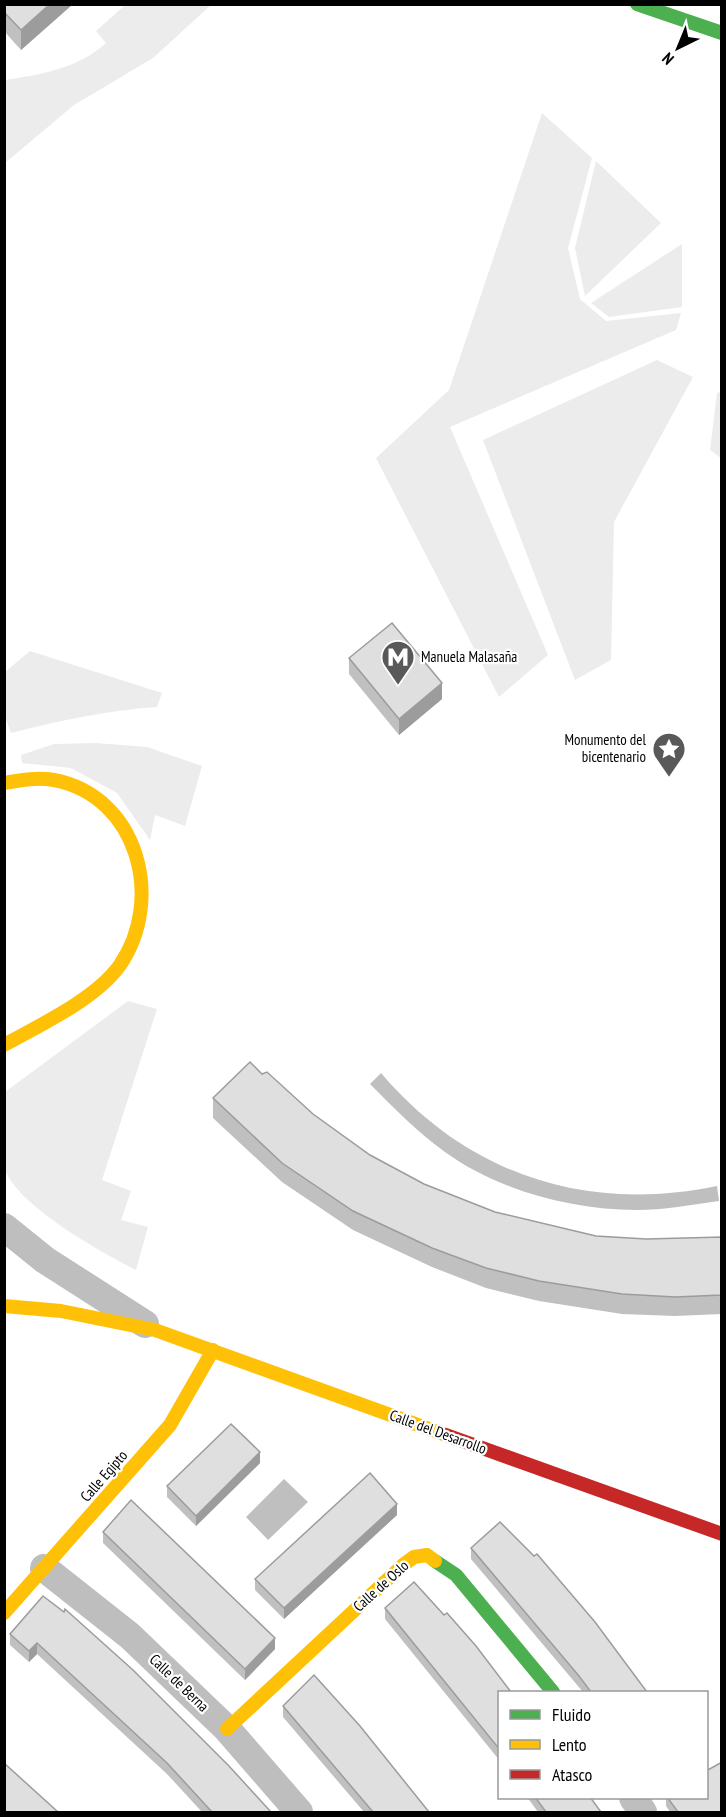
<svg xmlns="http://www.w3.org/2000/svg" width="726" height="1817" viewBox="0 0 726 1817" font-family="'PT Sans Narrow',sans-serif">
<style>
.green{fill:#ececec}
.water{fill:#bfbfbf}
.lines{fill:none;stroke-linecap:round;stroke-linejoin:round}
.street{stroke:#bebebe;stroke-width:28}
.fast{stroke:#4caf50;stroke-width:14}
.slow{stroke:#ffc107;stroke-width:14}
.jam{stroke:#c62828;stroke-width:14}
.wall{fill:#c0c0c0}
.shaded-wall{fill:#9c9c9c}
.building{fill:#dfdfdf;stroke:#9c9c9c;stroke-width:1.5}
.labels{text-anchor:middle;stroke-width:4.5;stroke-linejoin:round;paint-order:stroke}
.poi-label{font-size:15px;fill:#000;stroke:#fff;text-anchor:start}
.street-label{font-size:15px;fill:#000;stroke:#fff}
</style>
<rect width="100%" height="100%" fill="#fff"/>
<!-- green -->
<path class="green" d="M 125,5 L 211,5 L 153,58 L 74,105 L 5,163 L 5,80 C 40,75 79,68 106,43 L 96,31 Z
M 542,113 L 592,158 L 568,248 L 580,299 L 606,321 L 681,313 L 676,330 L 450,427 L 548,655 L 499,697 L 376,458 L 449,390 Z
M 596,161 L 661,223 L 585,296 L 575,248 Z
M 682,244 L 682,307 L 609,317 L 591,303 Z
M 657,360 L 693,377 L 614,522 L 611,660 L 575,680 L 483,440 Z
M 721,392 L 722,392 L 721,458 L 710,450 L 717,393 Z
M 30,651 L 162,693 L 157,707 C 107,710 59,721 11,733 L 5,716 L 5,672 Z
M 96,743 L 147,747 L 202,766 L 185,826 L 155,815 L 150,840 L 117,793 L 71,768 L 22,763 L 21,755 L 54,744 Z
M 128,1001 L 157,1009 L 102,1180 L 131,1191 L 121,1220 L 148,1227 L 136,1270 C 103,1253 13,1204 4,1166 C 0,1148 4,1112 5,1092 Z"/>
<!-- water -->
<path class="water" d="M 381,1073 C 468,1175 586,1213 717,1186 L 719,1201 C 691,1205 664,1210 636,1210 C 572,1210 497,1190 445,1152 C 417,1132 394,1108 370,1084 Z
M 284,1479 L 308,1502 L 268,1540 L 246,1517 Z"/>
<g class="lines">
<!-- street -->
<path class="street" d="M 4,1227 L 45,1260 L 145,1324
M 44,1568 L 130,1636 L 227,1729 L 299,1812
M 633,1798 L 643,1812"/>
<!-- fast -->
<path class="fast" d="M 637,4 L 722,33
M 435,1561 L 456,1575 L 553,1692"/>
<!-- slow -->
<path class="slow" d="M 4,783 C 21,780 37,777 54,780 C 138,796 165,899 120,965 C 96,999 40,1025 4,1045
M 4,1306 L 61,1311 L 155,1330 L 446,1435
M 4,1613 L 170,1425 L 213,1350
M 227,1729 L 403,1565 L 414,1557 L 427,1555 L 435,1561"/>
<!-- jam -->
<path class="jam" d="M 446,1435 L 722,1534"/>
</g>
<!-- wall -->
<path class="wall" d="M 4,4 L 73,4 L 21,50 L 4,31 Z
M 349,658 L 442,699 L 399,735 L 349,674 Z
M 262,1074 L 313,1114 L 370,1155 L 424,1184 L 495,1212 L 596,1236 L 646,1239 L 722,1237 L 722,1314 L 675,1316 L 622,1314 L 539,1301 L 486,1288 L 432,1267 L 353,1230 L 282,1182 L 213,1118 L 213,1098 Z
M 260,1463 L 196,1526 L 167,1497 L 167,1486 Z
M 397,1515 L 284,1619 L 255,1590 L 255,1579 Z
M 103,1532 L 275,1649 L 245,1680 L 103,1543 Z
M 471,1548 L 534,1556 L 647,1692 L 583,1692 L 471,1559 Z
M 43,1596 L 271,1812 L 202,1812 L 167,1774 L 37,1654 L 29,1662 L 10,1645 L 10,1634 Z
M 385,1608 L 500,1692 L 500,1761 L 385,1619 Z
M 283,1706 L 429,1812 L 364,1812 L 283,1717 Z
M 527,1797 L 590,1797 L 601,1812 L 538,1812 Z
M 666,1797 L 706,1797 L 722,1812 L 670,1812 L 666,1806 Z"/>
<!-- shaded-wall -->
<path class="shaded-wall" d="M 50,4 L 73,4 L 21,50 L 21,30 Z
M 442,683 L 442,699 L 399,735 L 399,719 Z
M 260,1452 L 260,1463 L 196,1526 L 196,1516 Z
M 397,1504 L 397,1515 L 284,1619 L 284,1608 Z
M 275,1638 L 275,1649 L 245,1680 L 245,1669 Z
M 37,1643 L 37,1654 L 29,1662 L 29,1651 Z"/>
<!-- building -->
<path class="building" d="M 4,4 L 50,4 L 21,30 L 4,12 Z
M 392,623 L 442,683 L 399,719 L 349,658 Z
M 250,1062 L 262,1074 L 267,1072 L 313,1114 L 370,1155 L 424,1184 L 495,1212 L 596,1236 L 646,1239 L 722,1237 L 722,1295 L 675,1297 L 622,1294 L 539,1281 L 486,1268 L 432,1248 L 353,1211 L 282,1163 L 213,1098 Z
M 231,1424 L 260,1452 L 196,1516 L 167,1486 Z
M 370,1473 L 397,1504 L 284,1608 L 255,1579 Z
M 131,1500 L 275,1638 L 245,1669 L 103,1532 Z
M 500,1522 L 534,1556 L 537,1554 L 595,1622 L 647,1692 L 591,1692 L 579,1676 L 471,1548 Z
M 414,1582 L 444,1615 L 447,1613 L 476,1646 L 511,1692 L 500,1692 L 500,1750 L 385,1608 Z
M 43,1596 L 64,1612 L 65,1609 L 133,1670 L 229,1766 L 271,1812 L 212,1812 L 167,1763 L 37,1643 L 29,1651 L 10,1634 Z
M 314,1675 L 360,1726 L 429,1812 L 373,1812 L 283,1706 Z
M 722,1762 L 722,1812 L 678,1812 L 667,1797 L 706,1797 L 706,1771 Z
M 4,1763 L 58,1812 L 4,1812 Z
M 535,1797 L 590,1797 L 601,1812 L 546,1812 Z"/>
<!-- icons -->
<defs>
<g id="metro-pin" transform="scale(1.725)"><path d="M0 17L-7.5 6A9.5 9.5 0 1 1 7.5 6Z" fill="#595959" stroke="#fff"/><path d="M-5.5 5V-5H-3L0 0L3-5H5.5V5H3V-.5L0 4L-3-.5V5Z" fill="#fff"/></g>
<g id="sight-pin" transform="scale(1.725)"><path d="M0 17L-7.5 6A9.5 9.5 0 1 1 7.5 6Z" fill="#595959" stroke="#fff"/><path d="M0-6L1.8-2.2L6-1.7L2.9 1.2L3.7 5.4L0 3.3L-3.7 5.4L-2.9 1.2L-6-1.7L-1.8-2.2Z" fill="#fff"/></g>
</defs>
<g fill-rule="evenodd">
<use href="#metro-pin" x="398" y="657"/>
<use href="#sight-pin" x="669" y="749"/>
</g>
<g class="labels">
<!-- poi labels -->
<g class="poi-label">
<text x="421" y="662">Manuela Malasaña</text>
<text x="646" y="745" text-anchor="end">Monumento del<tspan x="646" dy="17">bicentenario</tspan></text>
</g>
<!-- street labels -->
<g class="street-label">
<text transform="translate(438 1432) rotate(20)" y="5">Calle del Desarrollo</text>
<text transform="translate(104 1476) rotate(-49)" y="5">Calle Egipto</text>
<text transform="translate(381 1586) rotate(-42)" y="5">Calle de Oslo</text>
<text transform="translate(179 1683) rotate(44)" y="5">Calle de Berna</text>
</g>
</g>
<!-- border -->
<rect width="726" height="1817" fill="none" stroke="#000000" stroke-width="12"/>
<!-- legend -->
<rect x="498" y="1691" width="210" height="108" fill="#ffffff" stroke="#999999" stroke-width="1.5"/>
<rect x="510" y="1710" width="30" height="9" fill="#4caf50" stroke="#999999" stroke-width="1.5"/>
<text x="552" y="1721" font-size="18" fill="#000000">Fluido</text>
<rect x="510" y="1740" width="30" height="9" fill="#ffc107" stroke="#999999" stroke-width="1.5"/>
<text x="552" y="1751" font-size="18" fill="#000000">Lento</text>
<rect x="510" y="1770" width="30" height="9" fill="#c62828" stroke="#999999" stroke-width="1.5"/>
<text x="552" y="1781" font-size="18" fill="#000000">Atasco</text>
<!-- north arrow -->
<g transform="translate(678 48) rotate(223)" stroke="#ffffff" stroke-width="4.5" paint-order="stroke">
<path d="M0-4.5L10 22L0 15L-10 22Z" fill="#000000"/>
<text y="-9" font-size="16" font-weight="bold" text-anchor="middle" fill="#000000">N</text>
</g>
</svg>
